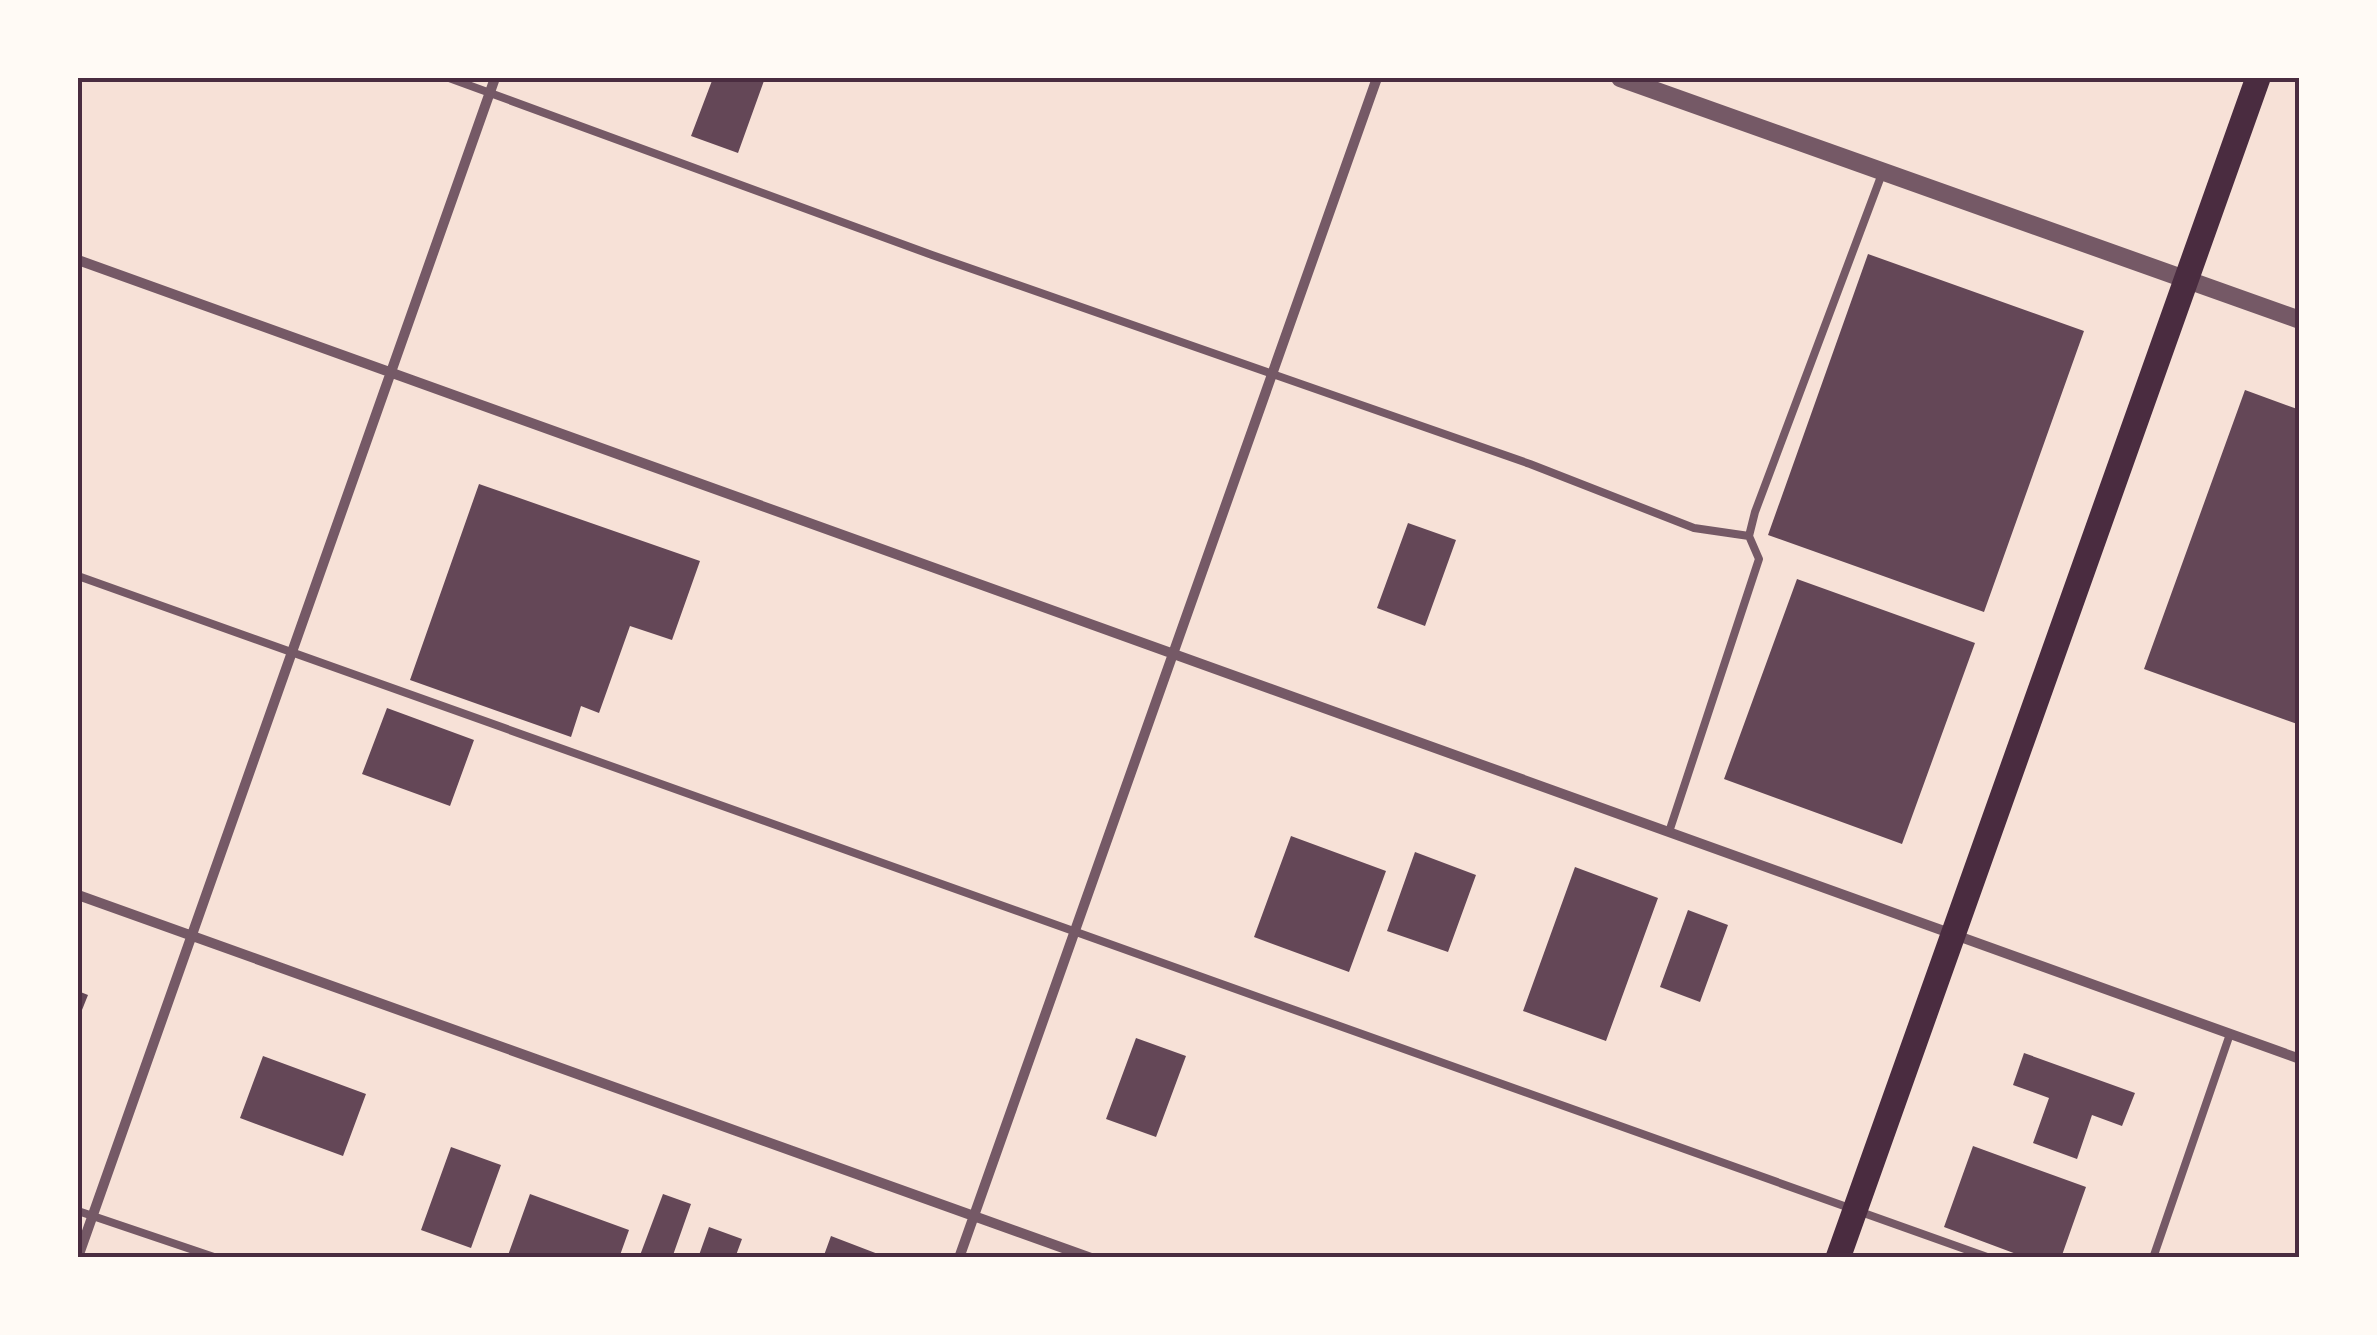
<svg xmlns="http://www.w3.org/2000/svg" width="2377" height="1335" viewBox="0 0 2377 1335" font-family="Montserrat,sans-serif">
<style>
.building{fill:#644757}
.lines{fill:none;stroke-linecap:round;stroke-linejoin:round}
.service{stroke:#755966;stroke-width:8}
.minor{stroke:#755966;stroke-width:10}
.tertiary{stroke:#755966;stroke-width:18}
.primary{stroke:#4a2c40;stroke-width:25}
.neatline{fill:none;stroke:#4a2c40;stroke-width:4}
</style>
<rect width="100%" height="100%" fill="#f7e1d7"/>
<!-- building -->
<path class="building" d="M 713,78 L 765,78 L 738,153 L 691,136 Z
M 1868,254 L 2084,331 L 1984,612 L 1768,535 Z
M 2245,390 L 2300,410 L 2300,725 L 2144,669 Z
M 479,484 L 700,561 L 672,640 L 630,626 L 599,713 L 581,706 L 571,737 L 410,680 Z
M 1408,523 L 1456,540 L 1425,626 L 1377,608 Z
M 1797,579 L 1975,643 L 1902,844 L 1724,779 Z
M 387,708 L 474,740 L 450,806 L 362,774 Z
M 1291,836 L 1386,871 L 1349,972 L 1254,937 Z
M 1415,852 L 1476,875 L 1448,952 L 1387,931 Z
M 1575,867 L 1658,898 L 1606,1041 L 1523,1011 Z
M 1688,910 L 1728,925 L 1700,1002 L 1660,987 Z
M 78,991 L 88,995 L 78,1020 Z
M 1136,1038 L 1186,1056 L 1156,1137 L 1106,1119 Z
M 2024,1053 L 2135,1093 L 2122,1126 L 2092,1115 L 2077,1159 L 2033,1143 L 2049,1098 L 2013,1085 Z
M 263,1056 L 366,1094 L 343,1156 L 240,1118 Z
M 1973,1146 L 2086,1187 L 2061,1258 L 2027,1258 L 1944,1227 Z
M 451,1147 L 501,1165 L 471,1248 L 421,1230 Z
M 530,1194 L 629,1230 L 619,1258 L 507,1258 Z
M 663,1194 L 691,1204 L 672,1258 L 639,1258 Z
M 709,1227 L 742,1239 L 735,1258 L 698,1258 Z
M 831,1236 L 878,1254 L 877,1258 L 823,1258 Z"/>
<g class="lines">
<!-- service -->
<path class="service" d="M 449,78 L 932,255 L 1530,464 L 1694,528 L 1749,536
M 78,576 L 1990,1258
M 1669,832 L 1759,559 L 1749,536 L 1755,512 L 1883,171
M 78,1211 L 217,1258
M 2153,1258 L 2230,1034"/>
<!-- minor -->
<path class="minor" d="M 78,260 L 2300,1059
M 78,895 L 1091,1258
M 78,1257 L 495,78
M 959,1258 L 1377,78"/>
<!-- tertiary -->
<path class="tertiary" d="M 1620,78 L 2300,320"/>
<!-- primary -->
<path class="primary" d="M 1838,1258 L 2258,78"/>
</g>
<!-- border -->
<rect width="2377" height="1335" fill="none" stroke="#fffaf5" stroke-width="160"/>
<rect x="80" y="80" width="2217" height="1175" class="neatline"/>
</svg>
